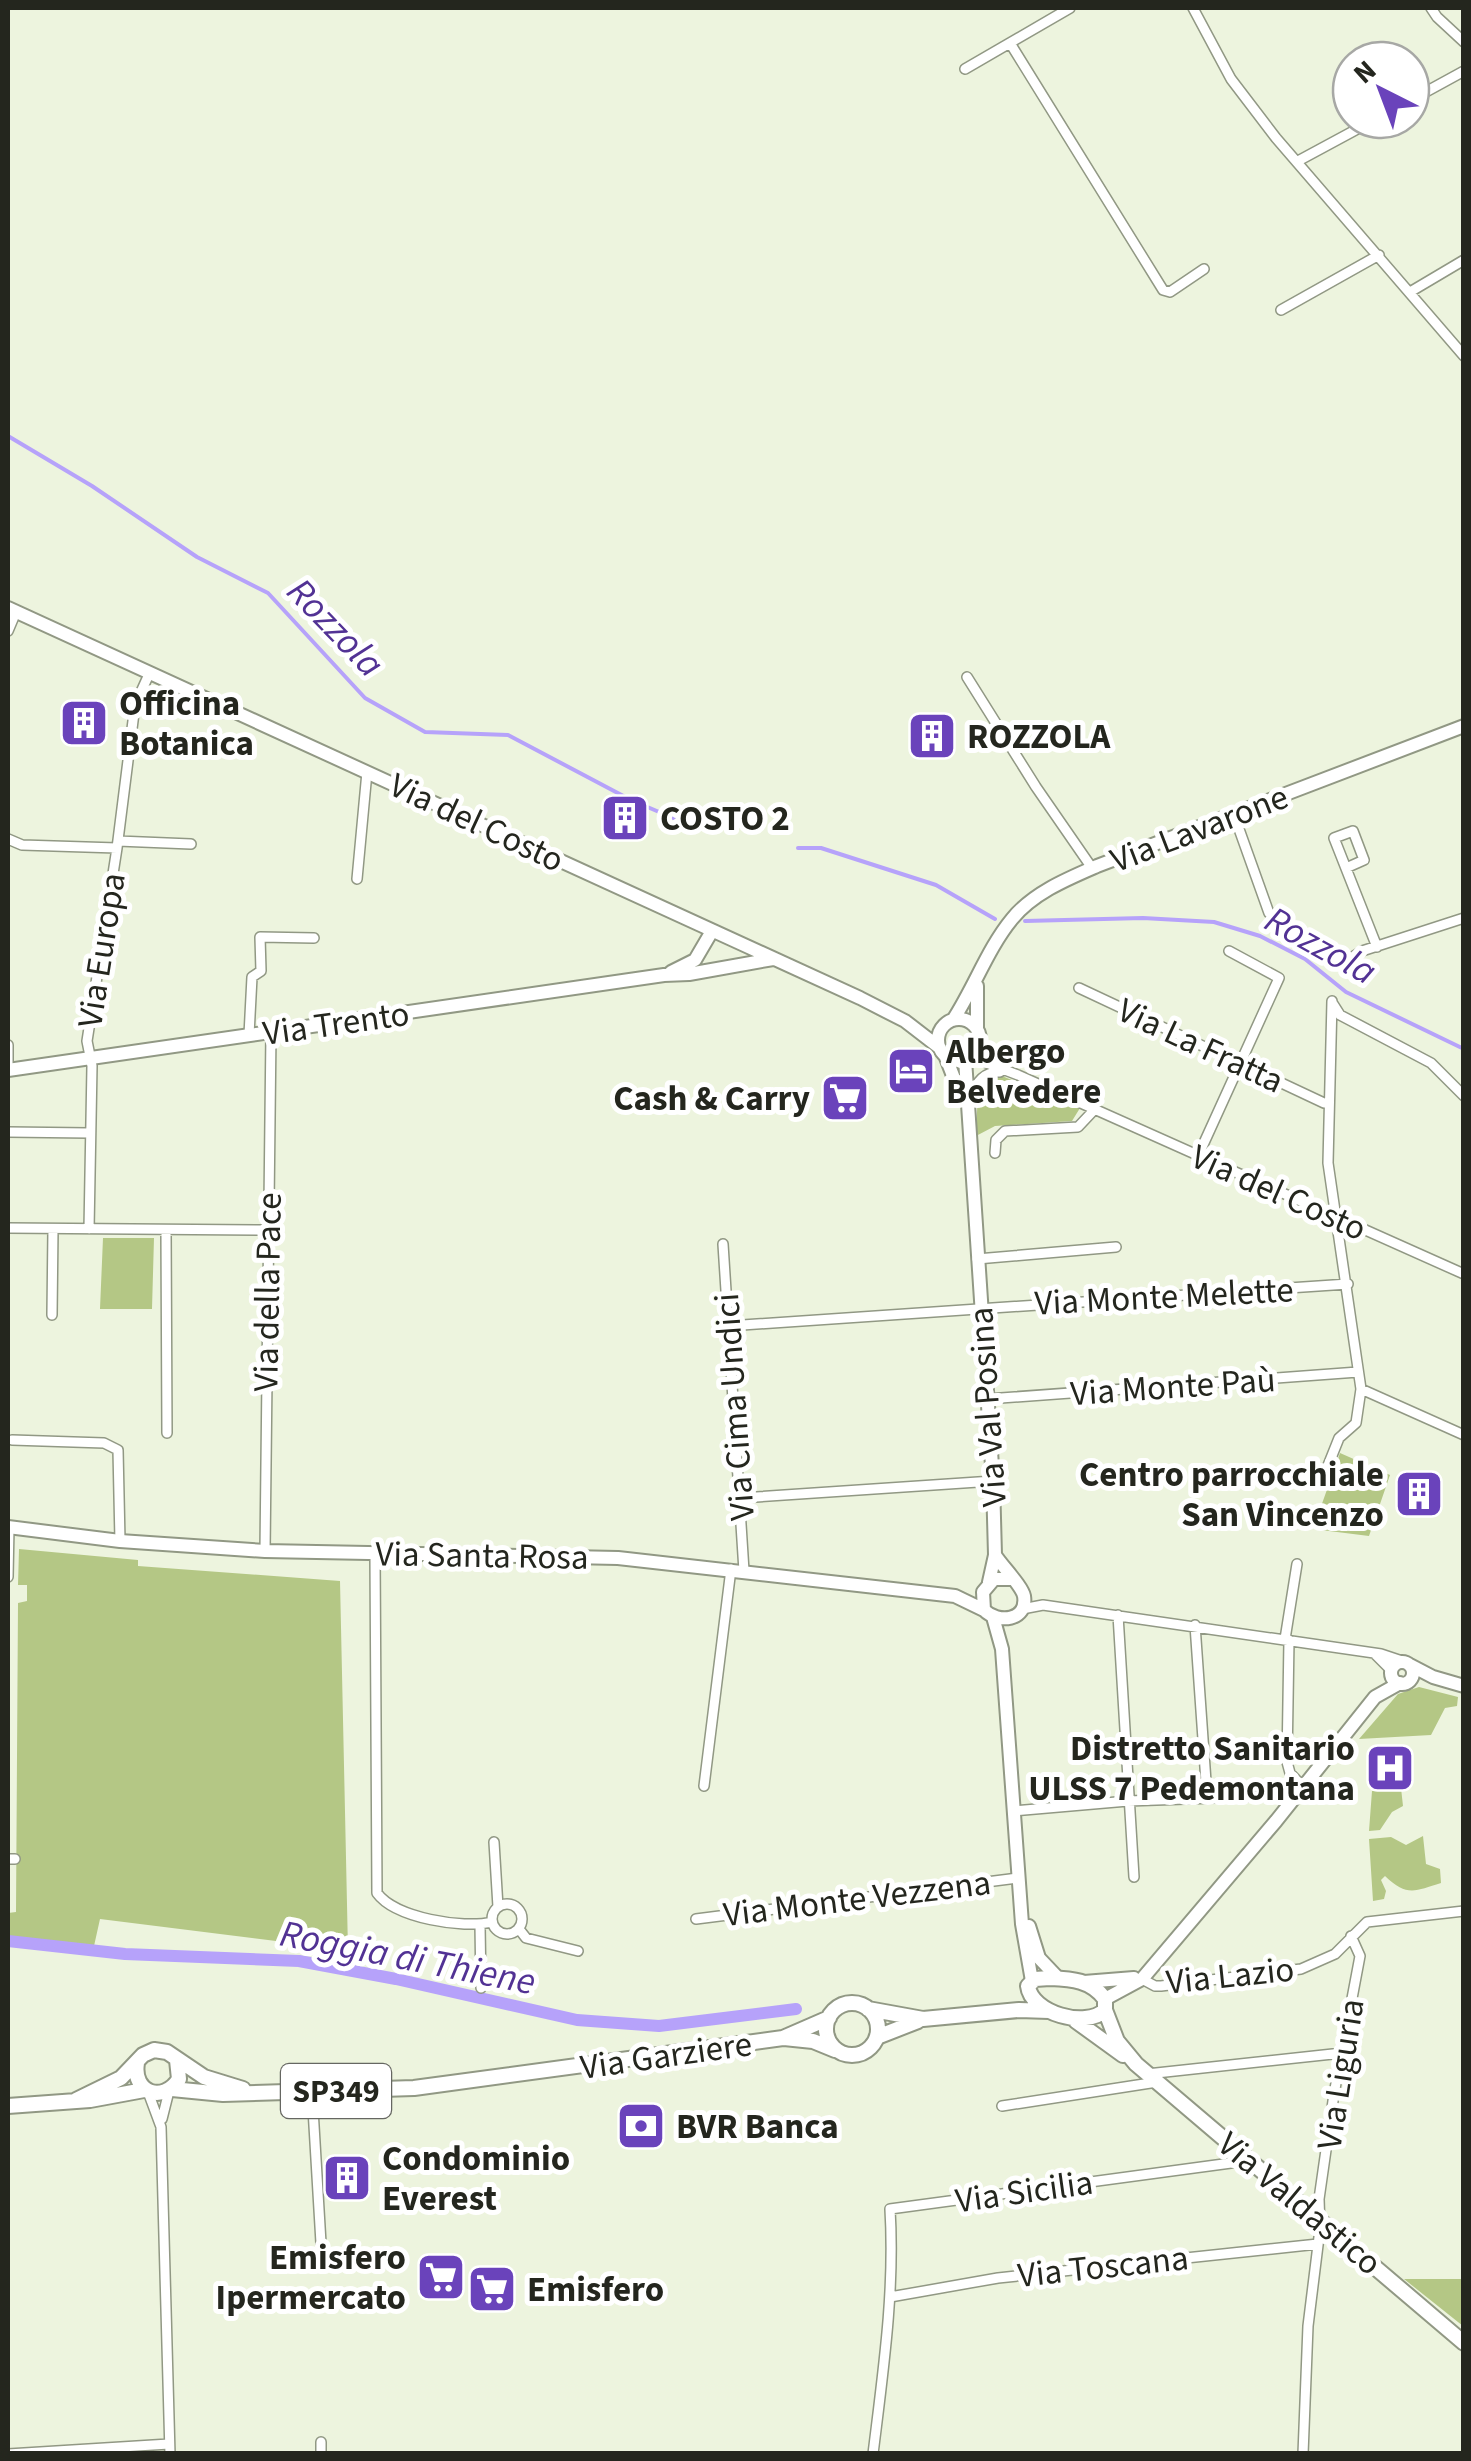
<svg xmlns="http://www.w3.org/2000/svg" width="1471" height="2461" viewBox="0 0 1471 2461" font-family="'Source Sans 3',sans-serif">
<style>
.green{fill:#b4c785}
.lines{fill:none;stroke-linecap:round;stroke-linejoin:round}
.stream{stroke:#b6a2fa;stroke-width:4}
.canal{stroke:#b6a2fa;stroke-width:12}
.street-casing{stroke:#919884;stroke-width:12}
.secondary-casing{stroke:#919884;stroke-width:16}
.primary-casing{stroke:#919884;stroke-width:18}
.street{stroke:#fff;stroke-width:9}
.secondary{stroke:#fff;stroke-width:12}
.primary{stroke:#fff;stroke-width:14}
.labels{text-anchor:middle;stroke-width:10;stroke-linejoin:round;paint-order:stroke}
.shield{fill:#fff;stroke:#666762;stroke-width:2.5}
.shield-label{font-size:32px;font-weight:bold;fill:#24261e}
.poi-label{font-size:35px;font-weight:bold;fill:#24261e;stroke:#fff;text-anchor:start}
.street-label{font-size:35px;fill:#24261e;stroke:#fff}
.water-label{font-size:38px;font-style:italic;fill:#523294;stroke:#fff}
</style>
<rect width="100%" height="100%" fill="#edf4de"/>
<!-- green -->
<path class="green" d="M 988,1075 L 1002,1076 L 1080,1108 L 1072,1121 L 995,1126 L 976,1136 L 978,1089 Z
M 103,1238 L 154,1238 L 152,1309 L 100,1309 Z
M 1340,1453 L 1390,1475 L 1369,1536 L 1313,1529 Z
M 19,1549 L 138,1560 L 138,1566 L 340,1581 L 348,1950 L 100,1919 L 94,1946 L 8,1941 L 8,1913 L 16,1912 L 18,1603 L 27,1601 L 27,1585 L 18,1585 Z
M 1419,1687 L 1458,1697 L 1457,1706 L 1445,1708 L 1431,1735 L 1359,1739 L 1398,1694 Z
M 1401,1788 L 1403,1806 L 1392,1812 L 1380,1830 L 1369,1831 L 1372,1791 Z
M 1423,1836 L 1426,1864 L 1440,1869 L 1441,1883 C 1415,1891 1407,1897 1385,1876 L 1381,1880 L 1386,1891 L 1384,1899 L 1373,1901 L 1369,1839 L 1391,1837 L 1406,1845 Z
M 1404,2279 L 1463,2279 L 1463,2326 Z"/>
<g class="lines">
<!-- stream -->
<path class="stream" d="M 8,436 L 92,486 L 197,557 L 268,593 L 365,698 L 425,732 L 508,735 L 631,800 L 699,829
M 798,848 L 821,848 L 936,885 L 995,919
M 1025,921 L 1143,918 L 1214,922 L 1260,936 L 1305,959 L 1346,992 L 1464,1049"/>
<!-- canal -->
<path class="canal" d="M 8,1941 L 125,1954 L 299,1961 L 396,1979 L 577,2020 L 659,2026 L 796,2009"/>
<!-- street casing -->
<g class="street-casing">
<path id="street" d="M 1193,8 L 1231,79 L 1276,138 L 1464,356
M 1431,8 L 1437,17 L 1464,42
M 1010,43 L 1163,290 L 1170,292 L 1204,269
M 965,69 L 1070,8
M 1411,100 L 1464,71
M 1298,161 L 1374,120
M 1410,292 L 1464,260
M 1281,310 L 1379,255
M 8,631 L 16,612
M 967,677 L 1036,787 L 1092,868
M 1234,815 L 1269,913
M 8,839 L 22,845 L 117,848
M 118,841 L 191,844
M 1346,868 L 1364,860 L 1353,831 L 1334,838 L 1377,947
M 357,879 L 367,772
M 1343,963 L 1362,951 L 1464,918
M 1079,988 L 1324,1103
M 1333,1004 L 1340,1015 L 1431,1063 L 1464,1096
M 249,1035 L 252,977 L 261,971 L 260,937 L 314,938
M 979,1044 L 1003,1066
M 8,1045 L 8,1070
M 971,1057 L 1018,1075 L 1464,1274
M 970,1099 C 975,1084 983,1071 1000,1072
M 8,1132 L 89,1133
M 995,1153 L 996,1140 L 1005,1131 L 1078,1127 L 1095,1109
M 1198,1156 L 1279,978 L 1229,951
M 8,1228 L 268,1230
M 89,1229 L 92,1066 L 87,1041 L 117,848 L 135,705 L 150,672
M 166,1230 L 167,1433
M 723,1244 L 744,1571
M 977,1259 L 1116,1247
M 52,1315 L 53,1229
M 728,1326 L 1348,1284
M 1361,1389 L 1464,1435
M 987,1399 L 1358,1372
M 12,1440 L 104,1443 L 118,1450 L 120,1541
M 1327,1468 L 1339,1438 L 1356,1423 L 1361,1389 L 1328,1163 L 1332,1001
M 741,1498 L 993,1481
M 265,1551 L 271,1032
M 375,1554 L 377,1893 C 395,1918 463,1929 492,1922
M 8,1577 L 9,1527
M 1022,1609 L 1043,1605 L 1381,1654 L 1405,1662
M 1118,1615 L 1134,1877
M 1195,1625 L 1207,1796
M 1285,1639 L 1297,1564
M 1289,1640 L 1287,1762 L 1290,1773 L 1303,1787
M 1375,1654 L 1392,1671
M 704,1786 L 731,1569
M 1013,1811 L 1128,1801 L 1297,1795
M 494,1842 L 498,1907
M 8,1859 L 15,1859
M492 1919a15 15 0 1 1 30 0a15 15 0 1 1-30 0Z
M 696,1919 L 1018,1878
M 480,1925 L 481,1988
M 519,1929 L 526,1938 L 578,1951
M 1142,1979 L 1155,1986 L 1161,1986 L 1301,1969 L 1335,1954 L 1367,1922 L 1464,1911
M 1147,2074 L 1342,2053
M 148,2092 L 161,2127 L 170,2454
M 312,2092 L 322,2260
M 1002,2106 L 1157,2082
M 162,2119 L 169,2091
M 890,2297 L 998,2278 L 1318,2244
M 321,2442 L 321,2454
M 8,2454 L 169,2444
M 873,2454 C 883,2372 895,2291 890,2209 L 1231,2163 L 1243,2154
M 1303,2454 L 1308,2326 L 1320,2229 L 1319,2199 L 1334,2094 L 1360,1956 L 1351,1936"/>
</g>
<!-- secondary casing -->
<g class="secondary-casing">
<path id="secondary" d="M 8,608 L 860,998 L 905,1021 L 940,1048
M 671,972 L 695,960 L 712,931
M 977,986 L 977,1029
M938 1040a21 21 0 1 1 42 0a21 21 0 1 1-42 0Z
M 953,1020 C 974,988 988,948 1012,919 C 1033,893 1067,879 1097,866 L 1464,726
M 945,1055 L 962,1099
M 965,1059 L 993,1481 L 995,1555 L 989,1582
M 8,1070 L 664,975 L 689,974 L 773,959
M 8,1527 L 120,1541 L 265,1551 L 618,1558 L 955,1596 L 984,1610
M 995,1555 C 1002,1566 1022,1586 1024,1596 C 1028,1621 998,1624 984,1610 L 983,1592 L 994,1579 L 1011,1579
M 993,1617 L 1002,1649 L 1022,1924 L 1032,1981
M1391 1673a11 11 0 1 1 22 0a11 11 0 1 1-22 0Z
M 1410,1665 L 1433,1677 L 1464,1686
M 1029,1926 L 1039,1958 L 1058,1978
M 1084,1982 L 1134,1978
M 1105,1999 L 1142,1979 L 1276,1821 L 1375,1697 L 1400,1683"/>
</g>
<!-- primary casing -->
<g class="primary-casing">
<path id="primary" d="M 1050,1978 C 1072,1979 1091,1980 1105,1999 L 1105,2010 C 1086,2029 1031,2013 1028,1986 L 1035,1979 Z
M826 2029a26 26 0 1 1 52 0a26 26 0 1 1-52 0Z
M 868,2009 L 923,2019 L 1019,2010 L 1049,2011
M 1105,2010 L 1117,2041 L 1136,2064 L 1464,2343
M 1076,2021 L 1123,2055
M 877,2037 L 918,2021
M 784,2038 L 813,2041 L 835,2050
M 137,2063 C 132,2093 163,2104 179,2079 L 177,2060
M 172,2089 L 223,2094 L 414,2088 L 783,2038 L 829,2018
M 76,2100 L 121,2078 L 143,2055 L 154,2050 L 167,2052 L 204,2077 L 243,2089
M 8,2106 L 90,2100 L 144,2090"/>
</g>
<!-- street -->
<use href="#street" class="street"/>
<!-- secondary -->
<use href="#secondary" class="secondary"/>
<!-- primary -->
<use href="#primary" class="primary"/>
</g>
<!-- icons -->
<defs>
<g id="building-square" transform="scale(2.5)"><rect x="-9" y="-9" width="18" height="18" rx="4" fill="#6a43bb" stroke="#fff"/><path d="M-4-6H4V6H1V3H-1V6H-4ZM-2.5-4.3h1.7v1.8h-1.7ZM.8-4.3h1.7v1.8H.8ZM-2.5-1h1.7V.8h-1.7ZM.8-1h1.7V.8H.8Z" fill="#fff"/></g>
<g id="hotel-square" transform="scale(2.5)"><rect x="-9" y="-9" width="18" height="18" rx="4" fill="#6a43bb" stroke="#fff"/><path d="M-6-4.5h1.5V1H6V5H4.5V3h-9V5H-6ZM-4 0a1.8 1.8 0 1 1 3.6 0ZM.5 0V-2.5h3Q6-2.5 6 0Z" fill="#fff"/></g>
<g id="supermarket-square" transform="scale(2.5)"><rect x="-9" y="-9" width="18" height="18" rx="4" fill="#6a43bb" stroke="#fff"/><path d="M-6-5.5h2.5l.6 2H6L4.5 2H-2.5L-4.4-4H-6ZM-1.5 3.2a1.3 1.3 0 1 0 .1 0ZM3 3.2a1.3 1.3 0 1 0 .1 0Z" fill="#fff"/></g>
<g id="hospital-square" transform="scale(2.5)"><rect x="-9" y="-9" width="18" height="18" rx="4" fill="#6a43bb" stroke="#fff"/><path d="M-5-5h3v3.5h4V-5h3V5h-3V1.5h-4V5h-3Z" fill="#fff"/></g>
<g id="bank-square" transform="scale(2.5)"><rect x="-9" y="-9" width="18" height="18" rx="4" fill="#6a43bb" stroke="#fff"/><path d="M-6-4H6V4H-6ZM0-2.3a2.3 2.3 0 1 0 0 4.6a2.3 2.3 0 1 0 0-4.6Z" fill="#fff"/></g>
</defs>
<g fill-rule="evenodd">
<use href="#building-square" x="84" y="723"/>
<use href="#building-square" x="932" y="736"/>
<use href="#building-square" x="625" y="818"/>
<use href="#hotel-square" x="911" y="1071"/>
<use href="#supermarket-square" x="845" y="1098"/>
<use href="#building-square" x="1419" y="1494"/>
<use href="#hospital-square" x="1390" y="1768"/>
<use href="#bank-square" x="641" y="2126"/>
<use href="#building-square" x="347" y="2178"/>
<use href="#supermarket-square" x="441" y="2277"/>
<use href="#supermarket-square" x="492" y="2289"/>
</g>
<g class="labels">
<!-- shield labels -->
<rect class="shield" x="281" y="2064" width="110" height="54" rx="8"/>
<g class="shield-label">
<text x="336" y="2102">SP349</text>
</g>
<!-- poi labels -->
<g class="poi-label">
<text x="119" y="715">Officina<tspan x="119" dy="40">Botanica</tspan></text>
<text x="967" y="748">ROZZOLA</text>
<text x="660" y="830">COSTO 2</text>
<text x="946" y="1063">Albergo<tspan x="946" dy="40">Belvedere</tspan></text>
<text x="810" y="1110" text-anchor="end">Cash &amp; Carry</text>
<text x="1384" y="1486" text-anchor="end">Centro parrocchiale<tspan x="1384" dy="40">San Vincenzo</tspan></text>
<text x="1355" y="1760" text-anchor="end">Distretto Sanitario<tspan x="1355" dy="40">ULSS 7 Pedemontana</tspan></text>
<text x="676" y="2138">BVR Banca</text>
<text x="382" y="2170">Condominio<tspan x="382" dy="40">Everest</tspan></text>
<text x="406" y="2269" text-anchor="end">Emisfero<tspan x="406" dy="40">Ipermercato</tspan></text>
<text x="527" y="2301">Emisfero</text>
</g>
<!-- street labels -->
<g class="street-label">
<text transform="translate(477 822) rotate(25)" y="12">Via del Costo</text>
<text transform="translate(1199 828) rotate(-21)" y="12">Via Lavarone</text>
<text transform="translate(101 950) rotate(-81)" y="12">Via Europa</text>
<text transform="translate(336 1023) rotate(-8)" y="12">Via Trento</text>
<text transform="translate(1201 1045) rotate(25)" y="12">Via La Fratta</text>
<text transform="translate(1279 1192) rotate(24)" y="12">Via del Costo</text>
<text transform="translate(267 1292) rotate(-89)" y="12">Via della Pace</text>
<text transform="translate(1164 1296) rotate(-3)" y="12">Via Monte Melette</text>
<text transform="translate(1173 1386) rotate(-4)" y="12">Via Monte Paù</text>
<text transform="translate(734 1407) rotate(-94)" y="12">Via Cima Undici</text>
<text transform="translate(987 1407) rotate(-94)" y="12">Via Val Posina</text>
<text transform="translate(482 1555) rotate(1)" y="12">Via Santa Rosa</text>
<text transform="translate(857 1898) rotate(-7)" y="12">Via Monte Vezzena</text>
<text transform="translate(1230 1975) rotate(-6)" y="12">Via Lazio</text>
<text transform="translate(666 2055) rotate(-8)" y="12">Via Garziere</text>
<text transform="translate(1340 2074) rotate(-81)" y="12">Via Liguria</text>
<text transform="translate(1024 2191) rotate(-8)" y="12">Via Sicilia</text>
<text transform="translate(1300 2203) rotate(40)" y="12">Via Valdastico</text>
<text transform="translate(1103 2266) rotate(-6)" y="12">Via Toscana</text>
</g>
<!-- water labels -->
<g class="water-label">
<text transform="translate(336 627) rotate(46)" y="13">Rozzola</text>
<text transform="translate(1321 945) rotate(29)" y="13">Rozzola</text>
<text transform="translate(408 1957) rotate(11)" y="13">Roggia di Thiene</text>
</g>
</g>
<!-- border -->
<rect width="1471" height="2461" fill="none" stroke="#24261e" stroke-width="20"/>
<!-- north arrow -->
<g transform="translate(1381 90) rotate(318)"><circle r="48" fill="#ffffff" stroke="#a7a8a5" stroke-width="2.5"/>
<path d="M0-8L18 38L0 25L-18 38Z" fill="#6a43bb"/>
<text y="-15" font-size="28" font-weight="bold" text-anchor="middle" fill="#24261e">N</text>
</g>
</svg>
